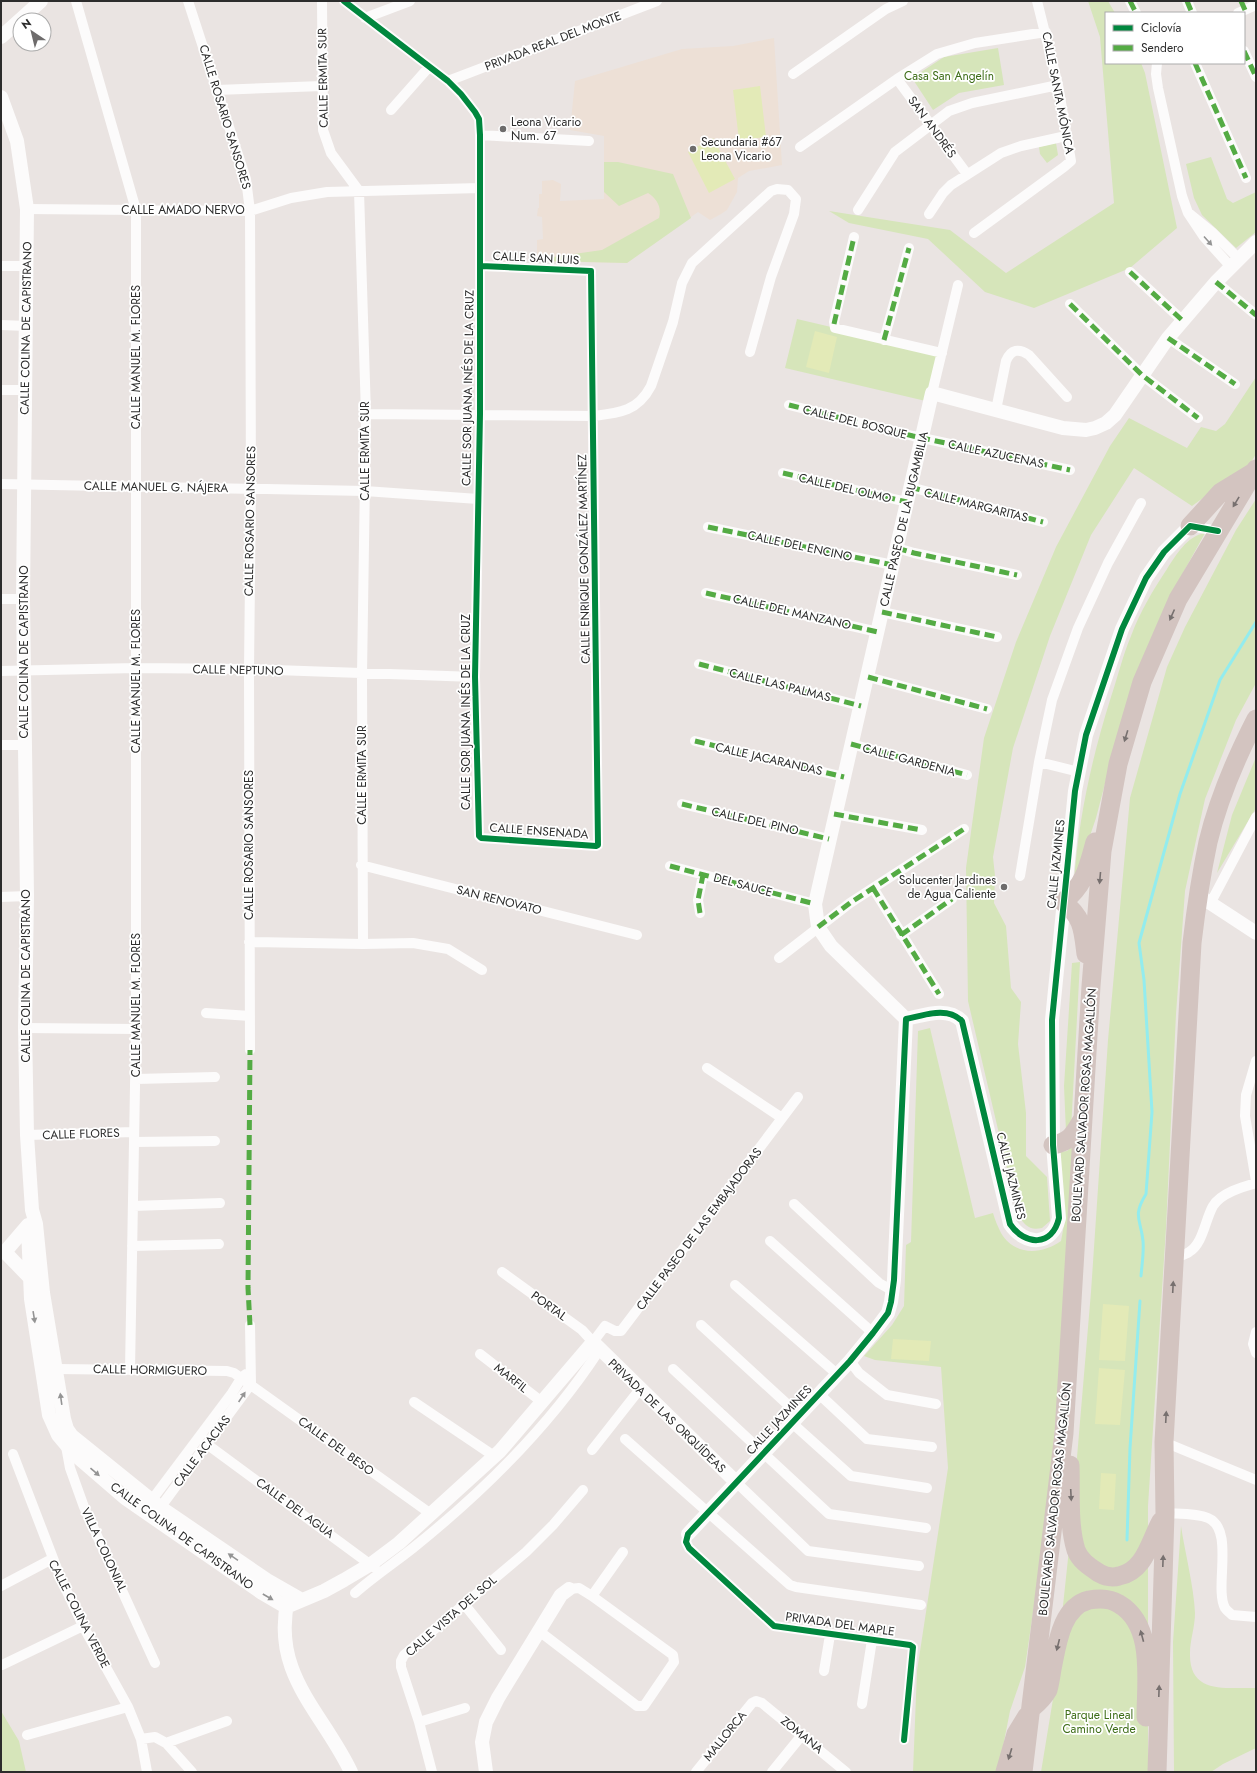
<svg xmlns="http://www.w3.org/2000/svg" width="1257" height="1773" viewBox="0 0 1257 1773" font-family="Jost,sans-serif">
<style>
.education{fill:#ede0d6}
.green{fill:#d6e5ba}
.pitch{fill:#e3eab7}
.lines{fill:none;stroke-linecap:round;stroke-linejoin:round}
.stream{stroke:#93ecee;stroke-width:3}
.street{stroke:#fcfbfb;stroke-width:10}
.secondary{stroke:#fcfbfb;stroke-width:14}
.highway{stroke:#d3c4c0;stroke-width:19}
.quiet{stroke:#54ab44;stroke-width:5;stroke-dasharray:10 5;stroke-linecap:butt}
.cycleway-casing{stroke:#fff;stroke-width:8}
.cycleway{stroke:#00873e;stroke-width:6}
.oneway{fill:#949494}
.oneway2{fill:#77706f}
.poi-dot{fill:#6e6c6c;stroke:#fff;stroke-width:1.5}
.labels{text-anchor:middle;stroke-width:3.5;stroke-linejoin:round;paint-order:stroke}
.street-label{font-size:12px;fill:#2c2c2c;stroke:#fff}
.park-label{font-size:12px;fill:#3e6d18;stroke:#fff}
.poi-label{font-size:12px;fill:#2c2c2c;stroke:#fff;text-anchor:start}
</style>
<rect width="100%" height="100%" fill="#eae4e2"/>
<!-- education -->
<path class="education" d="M 774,38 L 782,165 L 749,171 L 738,178 L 737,192 L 727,210 L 721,214 L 710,220 L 698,212 L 627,263 L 537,261 L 537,240 L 543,239 L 542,217 L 537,216 L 538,208 L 539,208 L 539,194 L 542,194 L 542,181 L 553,180 L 561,184 L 560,201 L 604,199 L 604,136 L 570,130 L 575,81 L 682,49 L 733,46 Z"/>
<!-- green -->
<path class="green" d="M 1088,1 L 1108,1 L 1115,13 L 1106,13 L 1106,63 L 1141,63 L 1145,73 L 1177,228 L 1130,268 L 1034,308 L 985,292 L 928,239 L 849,223 L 829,211 L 950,230 L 1006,273 L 1114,203 L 1100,37 Z
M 998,48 L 1004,85 L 959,93 L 933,110 L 912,78 L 944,57 Z
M 1056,143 L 1058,155 L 1047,163 L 1040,154 L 1039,147 Z
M 1211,157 L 1227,199 L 1233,203 L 1256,192 L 1256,232 L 1236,248 L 1202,215 L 1194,198 L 1186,164 Z
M 604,162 L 618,162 L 673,174 L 691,218 L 627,263 L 544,261 L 553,257 L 602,250 L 659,218 C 662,207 657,199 648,193 L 619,206 L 604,192 Z
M 797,319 L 942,353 L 930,402 L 785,368 Z
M 1256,377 L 1256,454 L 1250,464 L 1192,506 L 1134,468 L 1091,535 L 1050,636 L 1013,748 L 993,857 L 995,876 L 994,903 L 1006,926 L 1011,988 L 1021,1002 L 1018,1044 L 1026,1113 L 1026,1156 L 1047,1177 L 1050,1221 L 1042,1228 C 1029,1231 1025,1225 1018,1215 L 968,1001 L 966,868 L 984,738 L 1016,642 L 1056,547 L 1110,446 L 1129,418 L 1187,448 L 1201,427 L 1216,431 L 1225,424 Z
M 1256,499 L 1256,683 L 1236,720 L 1205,799 L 1185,891 L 1176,1014 L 1166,1228 L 1148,1506 L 1148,1772 L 1041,1772 L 1053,1699 L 1070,1540 L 1091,1292 L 1108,1040 L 1130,798 L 1167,667 L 1185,627 L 1236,530 Z
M 1205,533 L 1183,573 L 1113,753 L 1096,818 L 1074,883 C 1078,820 1092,757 1111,697 C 1118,676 1123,655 1131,636 C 1140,612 1153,590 1167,569 C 1176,555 1187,536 1205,533 Z
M 1256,757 L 1256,808 L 1217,873 L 1232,815 Z
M 1080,962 L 1071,1130 L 1066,1132 L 1064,1086 L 1072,963 Z
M 930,1028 L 975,1218 L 993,1213 C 995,1220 998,1227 1001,1233 C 1015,1256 1041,1255 1061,1241 L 1064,1225 L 1060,1152 L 1067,1151 L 1076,1142 L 1058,1397 L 1045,1531 L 1025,1667 L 1010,1711 L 998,1772 L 913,1772 L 917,1671 L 948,1468 L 941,1367 L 875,1360 L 864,1356 L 892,1325 L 904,1306 L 906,1245 L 911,1242 L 918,1031 Z
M 1181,1526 C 1185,1553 1194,1587 1195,1613 C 1195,1627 1190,1640 1190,1653 C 1189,1695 1226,1687 1256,1688 L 1256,1748 L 1223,1764 L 1211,1772 L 1174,1772 L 1173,1642 Z
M 1,1711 L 19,1741 L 26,1772 L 1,1772 Z"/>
<!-- pitch -->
<path class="pitch" d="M 760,86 L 766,137 L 739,140 L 733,90 Z
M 713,138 L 735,179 L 709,193 L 688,152 Z
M 815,331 L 837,337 L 829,373 L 806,367 Z
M 1103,1304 L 1129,1306 L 1125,1361 L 1099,1360 Z
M 893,1339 L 931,1341 L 929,1361 L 891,1359 Z
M 1099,1368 L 1125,1370 L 1120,1425 L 1095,1424 Z
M 1101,1473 L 1116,1474 L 1114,1510 L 1099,1509 Z"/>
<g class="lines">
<!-- stream -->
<path class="stream" d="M 1141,1276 C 1142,1264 1144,1252 1143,1241 C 1141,1219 1132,1217 1146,1194 L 1152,1112 L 1144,980 L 1139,943 L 1180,794 L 1220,680 L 1256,622
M 1127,1540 L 1130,1448 L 1140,1301"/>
<!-- street -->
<path class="street" d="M 76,1 L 136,210 L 136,1029 L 130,1370
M 188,1 L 246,179 L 250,211 L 251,488 L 249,669 L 250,1050
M 344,1 L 448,81 L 461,94 L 475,112 L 479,119 L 480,135 L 480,414 L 475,677 L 479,836 L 481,838 L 596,846 L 598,845 L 591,271 L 481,266
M 1130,1 L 1136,13
M 1187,1 L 1192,13
M 1238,13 L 1256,5
M 365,18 L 410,1
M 1244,51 L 1256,77
M 1157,63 L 1156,74 L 1158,88 L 1182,196 L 1188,213 L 1204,237 L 1231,267
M 1195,63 L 1246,178
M 793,74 L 886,9 L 903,1
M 897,79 L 967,174
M 448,81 L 657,1
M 217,90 L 322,86
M 391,110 L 429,67
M 480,135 L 589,141
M 800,147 L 897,79 L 937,54 L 975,43 L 1046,32
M 27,209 L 250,211 L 291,198 L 327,192 L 480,188
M 858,210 L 895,152 L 949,111 L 972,103 L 1058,85
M 929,214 L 943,193 L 951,185 L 1001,153 L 1021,146 L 1066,136
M 1190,214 L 1212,232 L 1238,258
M 974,233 L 1064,167 L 1071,161 L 1058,85 L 1037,1
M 854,237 L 834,322 L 835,328 L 942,353
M 1,266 L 27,266
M 1130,272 L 1183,321
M 1216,282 L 1256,315
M 1070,304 L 1142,375 L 1198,418
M 1,325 L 26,326
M 1168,338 L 1235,384
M 884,340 L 909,248
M 1,390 L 24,390
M 932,393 L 958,285
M 789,405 L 913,436 L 1070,470
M 996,410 L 1006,361 C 1011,349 1019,348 1029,355 L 1067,397
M 366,414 L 594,416 C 620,413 638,411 651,386 L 673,322 L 682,283 L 692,263 L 771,191 L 777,189 L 788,190 L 796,199 L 794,214 L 771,277 L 750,352
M 783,473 L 907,502
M 1,484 L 365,491 L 478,499
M 910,487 L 1043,522
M 1190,526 L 1218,531
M 708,527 L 893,565
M 897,548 L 914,553 L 1017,575
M 706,593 L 878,632
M 1,599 L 23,599
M 882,612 L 997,637
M 699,664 L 861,706
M 1,671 L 136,668 L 249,669 L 475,677
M 868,677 L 987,709
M 695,741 L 844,777
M 851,744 L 967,775
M 1,745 L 24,745
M 1039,762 L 1079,772
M 682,804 L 829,839
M 834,814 L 922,830
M 361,865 L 637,935
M 670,866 L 815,904
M 1020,876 L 1039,762 L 1052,700 L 1078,628 L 1108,563 L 1141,503
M 873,888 L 939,994
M 1,897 L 27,896
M 1210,904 L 1256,817
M 700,913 L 698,900 L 703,875
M 901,935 L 952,899
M 249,942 L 363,944 L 362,674 L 366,414 L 359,191 L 331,153 L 323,130 L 322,1
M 363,944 L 413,943 L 448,949 L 482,970
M 779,958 L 850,903 L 964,829
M 206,1013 L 250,1016
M 25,1028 L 136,1029
M 1256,1061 L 1246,1095 L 1245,1116 L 1256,1181
M 707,1068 L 782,1118
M 136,1079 L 215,1077
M 27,1135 L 134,1132
M 134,1142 L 215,1141
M 794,1204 L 879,1283 L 893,1291
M 133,1206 L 220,1203
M 770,1241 L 873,1333
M 132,1246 L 219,1244
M 1175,1258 C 1179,1256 1185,1255 1189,1252 C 1203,1244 1205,1220 1213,1206 C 1221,1193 1242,1187 1256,1183
M 502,1272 L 582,1330 L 593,1342 L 605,1326 L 615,1331 L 621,1331 L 798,1097
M 735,1285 L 837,1374
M 701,1325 L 799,1415
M 1256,1332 L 1253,1344 L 1256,1353
M 480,1354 L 542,1402
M 850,1361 L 859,1373 L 887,1395 L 936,1404
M 57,1369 L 227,1371 L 234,1373 L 431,1514
M 673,1369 L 829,1514 L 926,1528
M 819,1394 L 867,1439 L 932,1447
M 414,1402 L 494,1456
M 792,1423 L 851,1476 L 927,1488
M 625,1439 L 790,1585 L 796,1587 L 921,1605
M 1164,1442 L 1256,1480
M 67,1444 L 66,1446 L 70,1468 L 84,1507 L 155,1663
M 208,1445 L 375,1568
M 592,1450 L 640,1389
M 13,1454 L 61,1579 L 83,1626 L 128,1707 L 141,1739 L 147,1772
M 736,1482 L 808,1551 L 919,1566
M 148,1505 L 232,1393 L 242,1377 L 246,1374
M 157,1512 L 251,1384 L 250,1325
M 1165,1513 C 1178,1514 1196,1513 1208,1518 C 1235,1529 1214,1588 1225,1608 C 1227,1611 1230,1613 1232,1615 L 1256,1617
M 688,1534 L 686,1542 L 689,1548 L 774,1626 L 910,1645 L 913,1647 L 904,1740
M 1,1586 L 52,1559
M 355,1593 C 373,1577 394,1563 413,1548 C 484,1491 550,1426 600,1349
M 592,1596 L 623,1552
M 464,1604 L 501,1650
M 539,1631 L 637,1706 L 644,1706 L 674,1662 L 673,1655 L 592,1596 L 579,1588 L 569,1589
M 2,1665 L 83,1626
M 824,1671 L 830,1635
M 862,1704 L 872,1640
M 419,1722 L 465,1708
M 27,1735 L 128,1707
M 141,1739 L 155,1737 L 166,1743 L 192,1772
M 166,1743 L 227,1721
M 432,1772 L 419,1722 L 401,1667 L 401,1661 L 404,1655 L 526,1552 L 553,1525 L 583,1490
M 696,1772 L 752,1703 L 756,1701 L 762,1703 L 846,1772
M 772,1772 L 802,1735"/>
<!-- secondary -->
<path class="secondary" d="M 1,37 L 41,1
M 1,97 L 17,141 L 27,209 L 23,599 L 27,896 L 25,1028 L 27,1135 L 32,1210 L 36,1224 L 43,1293 L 64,1419 L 67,1429 L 72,1436 L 160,1507 L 267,1580 L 302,1600
M 1198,895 L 1256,933
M 906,1019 L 831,946 L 818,927 L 815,904 L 932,393 L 1063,428 L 1086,430 L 1095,428 L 1106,423 L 1115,415 L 1168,338 L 1216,282 L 1256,242
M 28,1228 L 31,1299 L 49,1415 L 58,1435 L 74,1454 L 125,1498 L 262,1593 L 286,1607 L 324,1591 L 344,1580 L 371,1564 L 399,1543 L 500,1451 L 593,1342 L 736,1482
M 5,1252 L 30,1278 L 34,1279
M 5,1252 L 28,1225 L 32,1224
M 688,1534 L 850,1361 L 873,1333 L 888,1313 L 891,1302 L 894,1280 L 906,1019 C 925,1015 947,1006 962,1021 L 1010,1224 C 1025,1246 1052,1247 1059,1218 L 1053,1145 L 1052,1020 L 1075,791 L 1086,735 L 1122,629 L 1146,578 L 1164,552 L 1190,526
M 288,1599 C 271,1674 322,1711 351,1772
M 486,1772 L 482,1742 L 486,1722 L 498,1698 L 561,1595 L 569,1589"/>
<!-- highway -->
<path class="highway" d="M 1190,526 L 1221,492 L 1252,473
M 1086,954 C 1083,930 1083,917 1063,902 C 1085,885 1088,867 1095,842
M 1053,1145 C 1071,1141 1073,1135 1082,1120
M 1070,1465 C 1071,1492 1068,1524 1076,1550 C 1080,1561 1090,1567 1099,1573 C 1106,1577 1112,1578 1119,1576 C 1145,1571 1150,1541 1161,1521
M 1032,1708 C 1038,1703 1044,1697 1048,1690 C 1050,1683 1051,1675 1052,1669 C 1057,1645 1061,1607 1089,1600 C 1100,1598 1110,1598 1119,1604 C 1155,1625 1146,1681 1146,1717
M 1005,1772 L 1016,1734 L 1027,1716
M 1023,1772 L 1064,1433 L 1091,986 L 1102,851 L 1118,764 L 1142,682 L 1178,599 L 1256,469
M 1157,1772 L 1165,1513 L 1164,1442 L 1192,943 C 1196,909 1201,875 1208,842 C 1218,800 1236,758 1256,719"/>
<!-- quiet -->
<path class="quiet" d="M 1130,1 L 1136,13
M 1187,1 L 1192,13
M 1241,1 L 1245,10
M 1244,51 L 1256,77
M 1195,63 L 1246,178
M 1130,272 L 1183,321
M 1216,282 L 1256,315
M 1070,304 L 1142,375 L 1198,418
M 834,324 L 854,237
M 1168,338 L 1235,384
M 884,340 L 909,248
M 789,405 L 913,436 L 1070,470
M 783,473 L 907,502
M 910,487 L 1043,522
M 708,527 L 893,565
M 897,548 L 914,553 L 1017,575
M 706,593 L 878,632
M 882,612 L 997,637
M 699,664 L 861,706
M 868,677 L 987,709
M 695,741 L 844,777
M 851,744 L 967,775
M 682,804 L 829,839
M 834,814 L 922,830
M 670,866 L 815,904
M 873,888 L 939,994
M 700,913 L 698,900 L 703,875
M 818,927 L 850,903 L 964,829
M 901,935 L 952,899
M 250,1325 L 248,1288 L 250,1050"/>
<!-- cycleway casing -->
<g class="cycleway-casing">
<path id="cycleway" d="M 344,1 L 448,81 L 461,94 L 475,112 L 479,119 L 480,135 L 480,414 L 475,677 L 479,836 L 481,838 L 596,846 L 598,845 L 591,271 L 481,266
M 904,1740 L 913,1647 L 910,1645 L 774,1626 L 689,1548 L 686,1542 L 688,1534 L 850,1361 L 873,1333 L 888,1313 L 891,1302 L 894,1280 L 906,1019 C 925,1015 947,1006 962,1021 L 1010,1224 C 1025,1246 1052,1247 1059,1218 L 1053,1145 L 1052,1020 L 1075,791 L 1086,735 L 1122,629 L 1146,578 L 1164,552 L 1190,526 L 1218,531"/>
</g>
<!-- cycleway -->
<use href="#cycleway" class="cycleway"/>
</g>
<!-- one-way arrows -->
<defs><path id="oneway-solid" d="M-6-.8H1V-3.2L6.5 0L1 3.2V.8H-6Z"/></defs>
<g class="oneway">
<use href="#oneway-solid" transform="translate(1208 241) rotate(48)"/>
<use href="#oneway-solid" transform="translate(34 1317) rotate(81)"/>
<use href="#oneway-solid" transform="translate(242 1397) rotate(-56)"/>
<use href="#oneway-solid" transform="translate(61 1399) rotate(-98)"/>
<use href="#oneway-solid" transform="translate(95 1472) rotate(41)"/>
<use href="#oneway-solid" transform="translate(233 1557) rotate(-146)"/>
<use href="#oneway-solid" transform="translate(268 1597) rotate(30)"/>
</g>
<g class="oneway2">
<use href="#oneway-solid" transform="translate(1236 502) rotate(121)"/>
<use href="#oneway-solid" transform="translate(1172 615) rotate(114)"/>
<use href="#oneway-solid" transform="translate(1126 736) rotate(107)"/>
<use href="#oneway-solid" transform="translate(1100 878) rotate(95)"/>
<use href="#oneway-solid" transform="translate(1173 1287) rotate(-87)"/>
<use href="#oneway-solid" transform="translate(1166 1417) rotate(-87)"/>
<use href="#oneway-solid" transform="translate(1071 1495) rotate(87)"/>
<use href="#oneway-solid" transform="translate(1163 1561) rotate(-88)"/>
<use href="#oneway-solid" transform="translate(1142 1636) rotate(-105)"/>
<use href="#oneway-solid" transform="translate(1058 1645) rotate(104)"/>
<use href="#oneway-solid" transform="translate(1159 1691) rotate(-88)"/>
<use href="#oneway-solid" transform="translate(1010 1754) rotate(107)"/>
</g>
<!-- markers -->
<g class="poi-dot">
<circle cx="503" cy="129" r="4"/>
<circle cx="693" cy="149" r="4"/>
<circle cx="1004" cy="887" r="4"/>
</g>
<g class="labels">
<!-- street labels -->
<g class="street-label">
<text transform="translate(553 41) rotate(-21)" y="4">PRIVADA REAL DEL MONTE</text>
<text transform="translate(323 78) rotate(-91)" y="4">CALLE ERMITA SUR</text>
<text transform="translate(1058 93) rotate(79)" y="4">CALLE SANTA MÓNICA</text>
<text transform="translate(225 117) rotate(73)" y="4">CALLE ROSARIO SANSORES</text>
<text transform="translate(932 127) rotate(54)" y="4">SAN ANDRÉS</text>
<text x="183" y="214">CALLE AMADO NERVO</text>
<text transform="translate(536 258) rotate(3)" y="4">CALLE SAN LUIS</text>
<text transform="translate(26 328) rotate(-89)" y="4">CALLE COLINA DE CAPISTRANO</text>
<text transform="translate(136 357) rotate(-90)" y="4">CALLE MANUEL M. FLORES</text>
<text transform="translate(468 388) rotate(-89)" y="4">CALLE SOR JUANA INÉS DE LA CRUZ</text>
<text transform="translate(855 422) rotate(14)" y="4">CALLE DEL BOSQUE</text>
<text transform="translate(365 451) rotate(-90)" y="4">CALLE ERMITA SUR</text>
<text transform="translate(996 454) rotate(12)" y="4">CALLE AZUCENAS</text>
<text transform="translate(156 487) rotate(1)" y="4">CALLE MANUEL G. NÁJERA</text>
<text transform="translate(845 488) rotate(13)" y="4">CALLE DEL OLMO</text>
<text transform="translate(976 505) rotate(14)" y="4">CALLE MARGARITAS</text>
<text transform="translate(904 519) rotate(-77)" y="4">CALLE PASEO DE LA BUGAMBILIA</text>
<text transform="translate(250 521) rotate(-89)" y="4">CALLE ROSARIO SANSORES</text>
<text transform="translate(800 546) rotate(12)" y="4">CALLE DEL ENCINO</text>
<text transform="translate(584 559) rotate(-91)" y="4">CALLE ENRIQUE GONZÁLEZ MARTÍNEZ</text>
<text transform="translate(792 612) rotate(13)" y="4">CALLE DEL MANZANO</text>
<text transform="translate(24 652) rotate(-90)" y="4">CALLE COLINA DE CAPISTRANO</text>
<text transform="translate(238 670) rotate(1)" y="4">CALLE NEPTUNO</text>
<text transform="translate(136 681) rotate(-90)" y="4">CALLE MANUEL M. FLORES</text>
<text transform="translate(780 685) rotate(14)" y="4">CALLE LAS PALMAS</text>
<text transform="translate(466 712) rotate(-90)" y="4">CALLE SOR JUANA INÉS DE LA CRUZ</text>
<text transform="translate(769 759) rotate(13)" y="4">CALLE JACARANDAS</text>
<text transform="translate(909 760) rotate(15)" y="4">CALLE GARDENIA</text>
<text transform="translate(362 775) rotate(-90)" y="4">CALLE ERMITA SUR</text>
<text transform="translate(755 821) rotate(13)" y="4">CALLE DEL PINO</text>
<text transform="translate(539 831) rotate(4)" y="4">CALLE ENSENADA</text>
<text transform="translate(249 845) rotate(-90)" y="4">CALLE ROSARIO SANSORES</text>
<text transform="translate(1056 864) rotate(-84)" y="4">CALLE JAZMINES</text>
<text transform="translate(743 885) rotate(15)" y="4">DEL SAUCE</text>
<text transform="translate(499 900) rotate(14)" y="4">SAN RENOVATO</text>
<text transform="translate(26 976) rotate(-90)" y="4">CALLE COLINA DE CAPISTRANO</text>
<text transform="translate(136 1005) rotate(-90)" y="4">CALLE MANUEL M. FLORES</text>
<text transform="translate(1084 1105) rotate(-86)" y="4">BOULEVARD SALVADOR ROSAS MAGALLÓN</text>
<text transform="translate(81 1134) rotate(-2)" y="4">CALLE FLORES</text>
<text transform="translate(1011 1176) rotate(76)" y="4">CALLE JAZMINES</text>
<text transform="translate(699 1229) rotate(-53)" y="4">CALLE PASEO DE LAS EMBAJADORAS</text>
<text transform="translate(549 1306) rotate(36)" y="4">PORTAL</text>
<text transform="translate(150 1370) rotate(1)" y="4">CALLE HORMIGUERO</text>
<text transform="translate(511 1378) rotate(38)" y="4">MARFIL</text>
<text transform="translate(667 1416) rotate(44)" y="4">PRIVADA DE LAS ORQUÍDEAS</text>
<text transform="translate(779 1420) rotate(-47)" y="4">CALLE JAZMINES</text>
<text transform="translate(336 1446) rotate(36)" y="4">CALLE DEL BESO</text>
<text transform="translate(202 1451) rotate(-53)" y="4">CALLE ACACIAS</text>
<text transform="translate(1055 1499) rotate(-84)" y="4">BOULEVARD SALVADOR ROSAS MAGALLÓN</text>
<text transform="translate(295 1508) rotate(36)" y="4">CALLE DEL AGUA</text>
<text transform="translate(182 1536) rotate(36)" y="4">CALLE COLINA DE CAPISTRANO</text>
<text transform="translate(104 1550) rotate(65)" y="4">VILLA COLONIAL</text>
<text transform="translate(79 1614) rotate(63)" y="4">CALLE COLINA VERDE</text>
<text transform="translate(451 1616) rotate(-41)" y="4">CALLE VISTA DEL SOL</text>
<text transform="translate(840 1624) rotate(8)" y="4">PRIVADA DEL MAPLE</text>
<text transform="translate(802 1735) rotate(39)" y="4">ZOMANA</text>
<text transform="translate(725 1736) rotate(-51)" y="4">MALLORCA</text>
</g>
<!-- park labels -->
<g class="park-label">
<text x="949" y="80">Casa San Angelín</text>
<text x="1099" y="1719">Parque Lineal<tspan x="1099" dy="14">Camino Verde</tspan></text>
</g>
<!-- poi labels -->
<g class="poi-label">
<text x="511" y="126">Leona Vicario<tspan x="511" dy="14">Num. 67</tspan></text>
<text x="701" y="146">Secundaria #67<tspan x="701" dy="14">Leona Vicario</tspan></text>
<text x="996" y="884" text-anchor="end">Solucenter Jardines<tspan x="996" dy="14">de Agua Caliente</tspan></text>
</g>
</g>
<!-- border -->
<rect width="1257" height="1773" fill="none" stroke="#2c2c2c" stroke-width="4"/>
<!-- legend -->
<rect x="1105" y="12" width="140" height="52" fill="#ffffff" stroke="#ababab"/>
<rect x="1113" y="25" width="20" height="6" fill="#00873e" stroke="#ababab"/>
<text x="1141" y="32" font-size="12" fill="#2c2c2c">Ciclovía</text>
<rect x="1113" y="45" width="20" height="6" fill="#54ab44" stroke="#ababab"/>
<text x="1141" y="52" font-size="12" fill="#2c2c2c">Sendero</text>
<!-- north arrow -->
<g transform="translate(32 32) rotate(325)"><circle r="19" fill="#ffffff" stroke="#ababab"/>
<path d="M0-3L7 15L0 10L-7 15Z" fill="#6e6c6c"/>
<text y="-6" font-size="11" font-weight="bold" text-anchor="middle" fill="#2c2c2c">N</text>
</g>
</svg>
